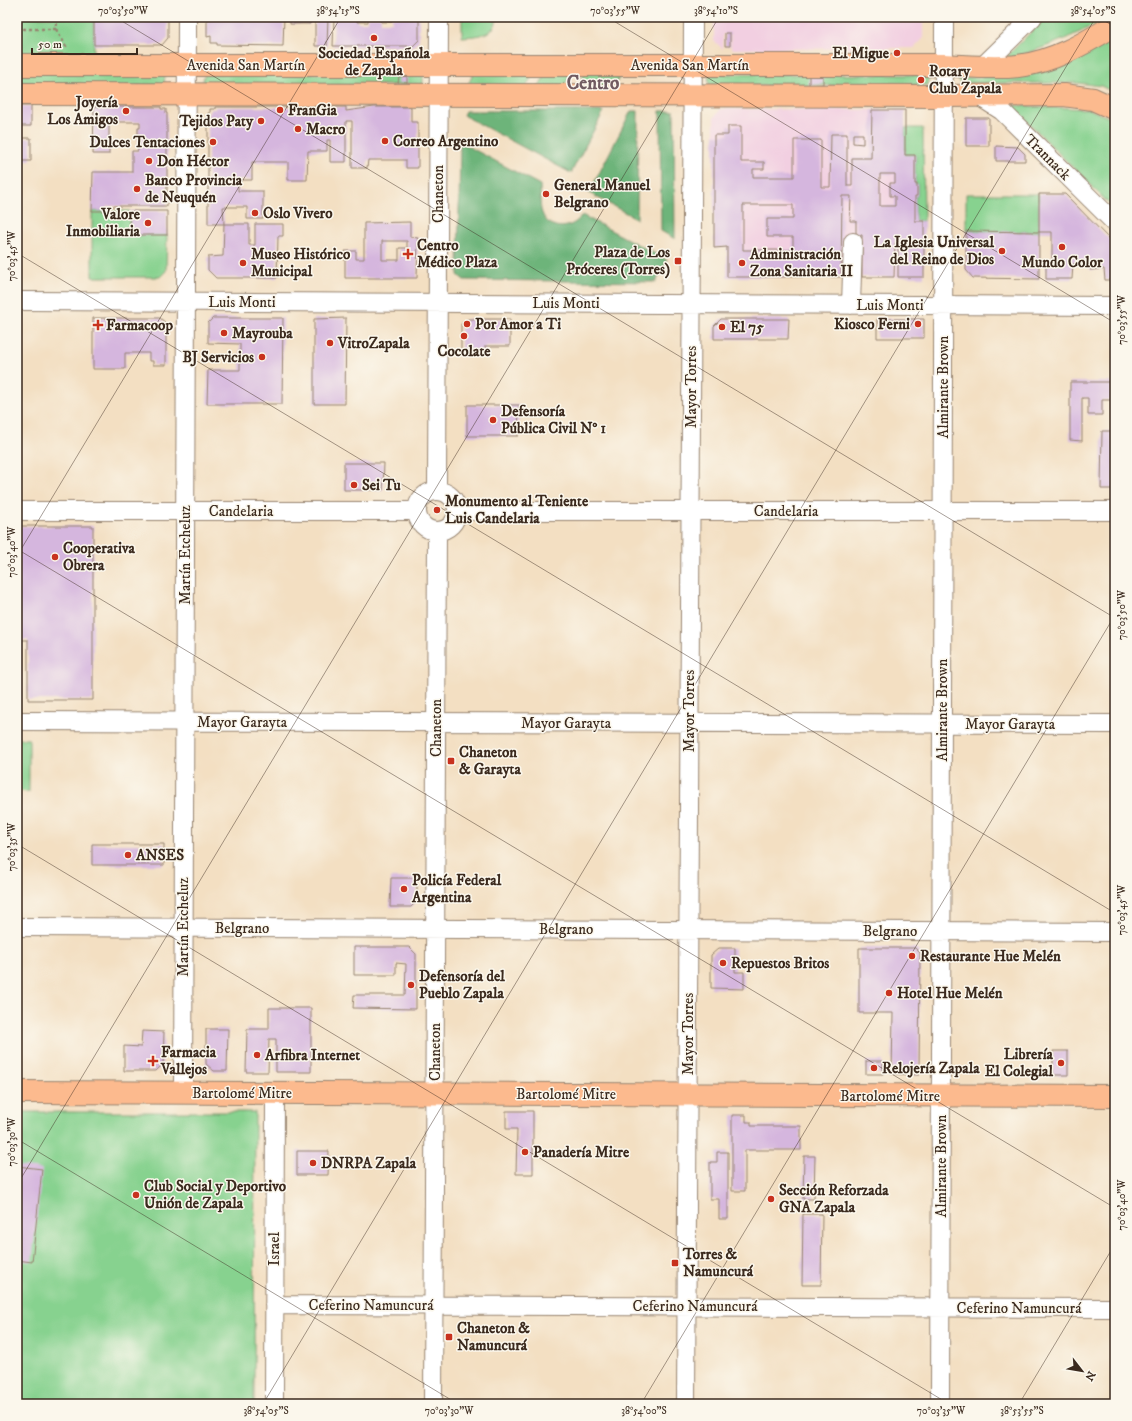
<svg xmlns="http://www.w3.org/2000/svg" width="1132" height="1421" viewBox="0 0 1132 1421" font-family="'IM FELL DW Pica',serif">
<style>
.built{fill:#f2cfe1}
.green{fill:#87d28f;stroke:#617e56}
.forest{fill:#6db47a;stroke:#546f4c}
.building{fill:#d5b6de;fill-rule:evenodd}
.lines{fill:none;stroke-linecap:round;stroke-linejoin:round}
.minor-casing{stroke:#978470;stroke-width:20}
.major-casing{stroke:#978470;stroke-width:24}
.path{stroke:#978470;stroke-width:2.5;stroke-dasharray:3 3;stroke-linecap:butt}
.minor{stroke:#fff;stroke-width:18}
.major{stroke:#fcba8e;stroke-width:22}
.ticks{fill:none;stroke:#3b2a1e;stroke-width:1;stroke-opacity:0.45}
.poi-dot{fill:#c8321e;stroke:#fbf7ec;stroke-width:1.5}
.labels{text-anchor:middle;stroke-width:3;stroke-linejoin:round;paint-order:stroke}
.poi-label{font-size:15px;font-weight:bold;fill:#3b2a1e;stroke:#fbf7ec;text-anchor:start}
.street-label{font-size:15px;fill:#3b2a1e;stroke:#fbf7ec}
.district-label{font-size:19px;font-weight:bold;fill:#715b61;stroke:#fbf7ec}
.neatline{fill:none;stroke:#3b2a1e;stroke-width:1.5}
.ticks-label{font-size:10px;text-anchor:middle;fill:#3b2a1e}
</style>
<rect width="100%" height="100%" fill="#fbf7ec"/>
<filter id="ink" filterUnits="userSpaceOnUse"><feTurbulence type="fractalNoise" baseFrequency=".025" numOctaves="2"/><feDisplacementMap in="SourceGraphic" scale="8" xChannelSelector="R" yChannelSelector="G"/><feConvolveMatrix kernelMatrix="1 2 1 2 8 2 1 2 1" color-interpolation-filters="sRGB"/></filter>
<filter id="wash" filterUnits="userSpaceOnUse"><feTurbulence type="fractalNoise" baseFrequency=".012" numOctaves="4" result="noise"/><feDisplacementMap in="SourceGraphic" scale="16" xChannelSelector="R" yChannelSelector="G"/><feGaussianBlur stdDeviation="0.9" result="paint"/><feColorMatrix in="noise" values="0 0 0 0 0 0 0 0 0 0 0 0 0 0 0 0 0 1.4 0 .05"/><feComposite in="paint" operator="in"/></filter>
<g filter="url(#wash)">
<rect width="100%" height="100%" fill="#f3dfc2"/>
<!-- built -->
<path class="built" d="M 714,17 L 923,17 L 923,39 L 914,48 L 731,49 L 731,34 L 723,34 L 723,49 L 714,41 Z
M 721,109 L 905,110 L 905,128 L 923,128 L 924,277 L 727,277 L 727,247 L 714,248 L 714,117 Z"/>
<!-- green -->
<path class="green" d="M 17,17 L 94,17 L 94,55 L 17,55 Z
M 462,17 L 497,17 C 496,36 477,36 462,37 Z
M 1046,17 L 1109,17 C 1075,36 1041,50 1003,60 Z
M 1115,38 L 1115,93 L 1101,86 L 1078,83 L 961,83 L 958,81 L 960,78 L 1010,76 L 1085,54 Z
M 17,69 L 165,75 L 164,85 L 17,90 Z
M 475,70 L 535,70 L 524,91 L 465,91 Z
M 548,70 L 573,70 L 562,91 L 537,91 Z
M 586,70 L 623,70 L 612,91 L 575,91 Z
M 205,73 L 423,75 L 423,85 L 205,86 L 203,80 Z
M 710,74 L 929,75 L 928,85 L 710,86 L 708,80 Z
M 1011,105 L 1089,109 L 1115,120 L 1115,210 Z
M 905,128 L 923,128 L 924,221 L 915,221 L 915,196 L 917,196 L 917,184 L 915,184 L 915,155 L 905,155 Z
M 966,194 L 1039,194 L 1039,232 L 966,231 Z
M 92,211 L 130,211 L 130,235 L 167,235 L 166,271 L 160,277 L 92,277 Z
M 17,739 L 29,739 L 29,792 L 17,791 Z
M 17,1112 L 255,1112 L 254,1404 L 17,1404 Z"/>
<!-- forest -->
<path class="forest" d="M 465,111 L 604,111 L 571,173 L 463,115 Z
M 631,111 L 638,111 L 637,219 L 589,193 Z
M 660,111 L 674,111 L 675,239 L 661,231 Z
M 460,142 L 540,185 C 541,194 539,205 542,213 C 549,232 573,230 582,215 L 667,260 L 656,282 L 464,280 L 458,275 Z"/>
<g id="blocks">
<!-- building -->
<path class="building" d="M 94,17 L 168,17 L 168,38 L 162,45 L 94,45 Z
M 207,17 L 284,17 L 283,46 L 217,45 L 217,43 L 211,43 L 211,36 L 207,37 Z
M 290,17 L 310,17 L 310,24 L 290,24 Z
M 315,17 L 328,17 L 327,46 L 315,46 Z
M 334,17 L 357,17 L 357,22 L 368,22 L 368,17 L 381,17 L 381,22 L 392,22 L 392,17 L 419,17 L 419,40 L 413,46 L 333,46 Z
M 725,33 L 730,33 L 730,46 L 725,46 Z
M 809,75 L 823,75 L 823,84 L 809,85 Z
M 399,76 L 407,76 L 407,83 L 398,83 Z
M 17,106 L 31,106 L 31,126 L 17,126 Z
M 94,107 L 161,107 L 161,109 L 166,109 L 166,113 L 167,113 L 167,206 L 107,206 L 107,211 L 92,211 L 93,172 L 132,172 L 132,151 L 138,151 L 138,128 L 140,128 L 140,122 L 109,122 L 109,154 L 93,154 Z
M 215,107 L 346,107 L 346,111 L 374,107 L 411,107 L 411,122 L 418,122 L 418,168 L 406,168 L 406,160 L 368,160 L 367,168 L 352,168 L 352,121 L 346,121 L 346,162 L 330,162 L 330,140 L 327,140 L 327,151 L 308,151 L 307,180 L 288,180 L 288,162 L 252,162 L 252,180 L 238,180 L 238,191 L 263,191 L 263,219 L 247,219 L 247,207 L 223,207 L 224,224 L 249,224 L 249,245 L 255,245 L 255,224 L 283,224 L 283,236 L 278,236 L 277,278 L 216,278 L 208,270 L 208,257 L 223,256 L 224,224 L 208,224 L 208,113 L 210,113 L 210,109 L 215,109 Z
M 872,110 L 905,110 L 905,155 L 915,155 L 915,184 L 917,184 L 917,196 L 915,196 L 915,221 L 924,221 L 924,277 L 898,277 L 898,243 L 895,243 L 894,277 L 862,277 L 862,235 L 856,235 L 856,221 L 850,221 L 851,196 L 842,196 L 841,277 L 727,277 L 727,247 L 714,248 L 714,135 L 728,135 L 728,126 L 741,126 L 741,162 L 764,162 L 764,169 L 753,169 L 753,177 L 794,177 L 794,140 L 821,140 L 821,187 L 830,187 L 831,134 L 847,134 L 847,186 L 852,186 L 852,158 L 871,158 ZM 880,174 L 895,174 L 895,183 L 890,183 L 890,196 L 895,196 L 895,206 L 880,206 ZM 743,205 L 793,205 L 793,219 L 767,219 L 767,237 L 793,237 L 793,250 L 743,250 Z
M 966,118 L 989,118 L 989,146 L 966,146 Z
M 853,134 L 863,134 L 863,144 L 853,143 Z
M 17,138 L 31,138 L 31,161 L 17,161 Z
M 996,146 L 1018,147 L 1025,154 L 1025,161 L 996,161 Z
M 1039,194 L 1065,194 L 1115,245 L 1115,280 L 1105,280 L 1104,269 L 1090,270 L 1090,263 L 1073,264 L 1072,279 L 1046,279 L 1046,262 L 1052,262 L 1052,232 L 1039,232 Z
M 130,211 L 167,211 L 167,235 L 130,235 Z
M 410,222 L 410,237 L 418,238 L 417,278 L 345,278 L 345,251 L 356,251 L 356,259 L 364,259 L 364,223 ZM 382,241 L 407,241 L 407,248 L 399,248 L 399,260 L 382,260 Z
M 966,231 L 1039,232 L 1039,279 L 973,278 L 966,270 Z
M 93,318 L 160,318 L 166,323 L 166,365 L 153,365 L 153,361 L 149,361 L 149,353 L 125,353 L 125,369 L 93,369 Z
M 213,318 L 283,318 L 282,404 L 207,404 L 208,370 L 240,370 L 240,344 L 208,343 L 208,323 Z
M 346,318 L 345,404 L 314,404 L 314,319 Z
M 467,319 L 510,319 L 510,346 L 485,346 L 485,355 L 461,355 L 461,324 Z
M 721,319 L 789,319 L 788,339 L 714,339 L 714,326 Z
M 877,319 L 924,319 L 924,338 L 877,338 Z
M 1070,382 L 1115,382 L 1115,400 L 1102,400 L 1102,415 L 1088,415 L 1088,398 L 1082,398 L 1082,441 L 1070,440 Z
M 467,405 L 519,405 L 518,436 L 467,436 Z
M 1102,431 L 1115,431 L 1115,489 L 1101,489 Z
M 344,463 L 384,463 L 383,490 L 344,490 Z
M 17,526 L 93,526 L 93,700 L 28,700 L 28,640 L 17,640 Z
M 92,844 L 164,844 L 164,865 L 92,865 Z
M 391,878 L 417,878 L 417,901 L 411,907 L 390,907 Z
M 354,947 L 409,947 L 416,954 L 416,1009 L 353,1008 L 354,995 L 405,995 L 406,964 L 396,963 L 396,975 L 354,975 Z
M 719,948 L 735,948 L 735,972 L 744,972 L 744,989 L 711,988 L 711,955 Z
M 859,948 L 915,948 L 920,953 L 919,1075 L 892,1074 L 893,1013 L 859,1013 Z
M 269,1008 L 311,1008 L 311,1072 L 276,1072 L 276,1039 L 269,1039 L 268,1072 L 246,1072 L 247,1029 L 269,1029 Z
M 206,1029 L 228,1029 L 227,1071 L 214,1071 L 206,1064 Z
M 142,1031 L 164,1032 L 163,1064 L 156,1071 L 124,1071 L 124,1046 L 141,1047 Z
M 1053,1051 L 1068,1051 L 1068,1075 L 1053,1075 Z
M 866,1061 L 883,1061 L 883,1074 L 866,1074 Z
M 506,1111 L 533,1111 L 533,1174 L 516,1174 L 517,1129 L 506,1129 Z
M 732,1115 L 746,1115 L 746,1122 L 751,1122 L 751,1126 L 801,1126 L 801,1150 L 745,1150 L 745,1191 L 732,1191 Z
M 297,1151 L 329,1151 L 328,1175 L 297,1175 Z
M 717,1152 L 728,1152 L 728,1219 L 719,1219 L 719,1199 L 710,1199 L 710,1162 L 717,1162 Z
M 804,1156 L 815,1156 L 814,1199 L 803,1199 Z
M 17,1166 L 42,1169 L 32,1262 L 17,1260 Z
M 803,1214 L 822,1214 L 821,1285 L 802,1285 Z"/>
</g>
</g>
<g filter="url(#ink)">
<use href="#blocks" fill-opacity="0" stroke="#978470" stroke-width="1"/>
<g class="lines">
<!-- minor casing -->
<g class="minor-casing">
<path id="minor" d="M 983,66 L 1033,17
M 977,95 L 1002,111 L 1115,223
M 17,301 L 1115,306
M 851,305 L 853,242
M 437,490 L 439,17
M417 511a20 20 0 1 1 40 0a20 20 0 1 1-40 0Z
M 17,511 L 416,511
M 457,511 L 1115,511
M 17,721 L 1115,724
M 17,927 L 1115,932
M 183,1093 L 187,17
M 274,1305 L 1115,1308
M 274,1404 L 275,1093
M 433,1404 L 437,531
M 686,1404 L 693,17
M 940,1404 L 944,17"/>
</g>
<!-- major casing -->
<g class="major-casing">
<path id="major" d="M 17,65 L 944,65 C 968,66 994,69 1018,66 C 1053,62 1085,43 1115,25
M 17,94 L 944,96 L 1064,95 L 1093,99 L 1115,109
M 17,1092 L 1115,1096"/>
</g>
<!-- path -->
<path class="path" d="M 56,17 L 56,29 L 67,48
M 17,29 L 56,29"/>
<!-- minor -->
<use href="#minor" class="minor"/>
<!-- major -->
<use href="#major" class="major"/>
</g>
</g>
<!-- ticks -->
<path class="ticks" d="M 115,17 L 1115,618M 607,17 L 1115,323M 1098,17 L 1115,27M 17,253 L 1115,913M 17,549 L 1115,1208M 17,556 L 341,17M 17,844 L 949,1404M 17,1139 L 458,1404M 17,1185 L 719,17M 263,1404 L 1096,17M 641,1404 L 1115,615M 1019,1404 L 1115,1244"/>
<!-- markers -->
<g class="poi-dot">
<circle cx="374" cy="38" r="4"/>
<circle cx="897" cy="53" r="4"/>
<circle cx="921" cy="80" r="4"/>
<circle cx="280" cy="110" r="4"/>
<circle cx="126" cy="111" r="4"/>
<circle cx="261" cy="121" r="4"/>
<circle cx="298" cy="129" r="4"/>
<circle cx="385" cy="141" r="4"/>
<circle cx="213" cy="142" r="4"/>
<circle cx="149" cy="161" r="4"/>
<circle cx="137" cy="189" r="4"/>
<circle cx="546" cy="194" r="4"/>
<circle cx="255" cy="213" r="4"/>
<circle cx="148" cy="223" r="4"/>
<circle cx="1062" cy="247" r="4"/>
<circle cx="1002" cy="251" r="4"/>
<path d="M406 248h4v4h4v4h-4v4h-4v-4h-4v-4h4z"/>
<rect x="674" y="257" width="8" height="8" rx="2"/>
<circle cx="243" cy="263" r="4"/>
<circle cx="742" cy="263" r="4"/>
<circle cx="467" cy="324" r="4"/>
<circle cx="918" cy="324" r="4"/>
<path d="M96 319h4v4h4v4h-4v4h-4v-4h-4v-4h4z"/>
<circle cx="722" cy="327" r="4"/>
<circle cx="224" cy="333" r="4"/>
<circle cx="464" cy="336" r="4"/>
<circle cx="330" cy="343" r="4"/>
<circle cx="262" cy="357" r="4"/>
<circle cx="493" cy="420" r="4"/>
<circle cx="354" cy="485" r="4"/>
<circle cx="437" cy="510" r="4"/>
<circle cx="55" cy="557" r="4"/>
<rect x="447" y="757" width="8" height="8" rx="2"/>
<circle cx="128" cy="855" r="4"/>
<circle cx="404" cy="889" r="4"/>
<circle cx="912" cy="956" r="4"/>
<circle cx="723" cy="963" r="4"/>
<circle cx="411" cy="985" r="4"/>
<circle cx="889" cy="993" r="4"/>
<circle cx="257" cy="1055" r="4"/>
<path d="M151 1055h4v4h4v4h-4v4h-4v-4h-4v-4h4z"/>
<circle cx="1061" cy="1063" r="4"/>
<circle cx="874" cy="1068" r="4"/>
<circle cx="525" cy="1152" r="4"/>
<circle cx="313" cy="1163" r="4"/>
<circle cx="136" cy="1195" r="4"/>
<circle cx="771" cy="1199" r="4"/>
<rect x="671" y="1259" width="8" height="8" rx="2"/>
<rect x="445" y="1333" width="8" height="8" rx="2"/>
</g>
<g class="labels">
<!-- poi labels -->
<g class="poi-label">
<text x="374" y="58" text-anchor="middle">Sociedad Española<tspan x="374" dy="17">de Zapala</tspan></text>
<text x="889" y="58" text-anchor="end">El Migue</text>
<text x="929" y="76">Rotary<tspan x="929" dy="17">Club Zapala</tspan></text>
<text x="118" y="107" text-anchor="end">Joyería<tspan x="118" dy="17">Los Amigos</tspan></text>
<text x="288" y="115">FranGia</text>
<text x="253" y="126" text-anchor="end">Tejidos Paty</text>
<text x="306" y="134">Macro</text>
<text x="393" y="146">Correo Argentino</text>
<text x="205" y="147" text-anchor="end">Dulces Tentaciones</text>
<text x="157" y="166">Don Héctor</text>
<text x="145" y="185">Banco Provincia<tspan x="145" dy="17">de Neuquén</tspan></text>
<text x="554" y="190">General Manuel<tspan x="554" dy="17">Belgrano</tspan></text>
<text x="263" y="218">Oslo Vivero</text>
<text x="140" y="219" text-anchor="end">Valore<tspan x="140" dy="17">Inmobiliaria</tspan></text>
<text x="994" y="247" text-anchor="end">La Iglesia Universal<tspan x="994" dy="17">del Reino de Dios</tspan></text>
<text x="417" y="250">Centro<tspan x="417" dy="17">Médico Plaza</tspan></text>
<text x="670" y="257" text-anchor="end">Plaza de Los<tspan x="670" dy="17">Próceres (Torres)</tspan></text>
<text x="251" y="259">Museo Histórico<tspan x="251" dy="17">Municipal</tspan></text>
<text x="750" y="259">Administración<tspan x="750" dy="17">Zona Sanitaria II</tspan></text>
<text x="1062" y="267" text-anchor="middle">Mundo Color</text>
<text x="475" y="329">Por Amor a Ti</text>
<text x="910" y="329" text-anchor="end">Kiosco Ferni</text>
<text x="106" y="330">Farmacoop</text>
<text x="730" y="332">El 75</text>
<text x="232" y="338">Mayrouba</text>
<text x="338" y="348">VitroZapala</text>
<text x="464" y="356" text-anchor="middle">Cocolate</text>
<text x="254" y="362" text-anchor="end">BJ Servicios</text>
<text x="501" y="416">Defensoría<tspan x="501" dy="17">Pública Civil N° 1</tspan></text>
<text x="362" y="490">Sei Tu</text>
<text x="445" y="506">Monumento al Teniente<tspan x="445" dy="17">Luis Candelaria</tspan></text>
<text x="63" y="553">Cooperativa<tspan x="63" dy="17">Obrera</tspan></text>
<text x="459" y="757">Chaneton<tspan x="459" dy="17">&amp; Garayta</tspan></text>
<text x="136" y="860">ANSES</text>
<text x="412" y="885">Policía Federal<tspan x="412" dy="17">Argentina</tspan></text>
<text x="920" y="961">Restaurante Hue Melén</text>
<text x="731" y="968">Repuestos Britos</text>
<text x="419" y="981">Defensoría del<tspan x="419" dy="17">Pueblo Zapala</tspan></text>
<text x="897" y="998">Hotel Hue Melén</text>
<text x="161" y="1057">Farmacia<tspan x="161" dy="17">Vallejos</tspan></text>
<text x="1053" y="1059" text-anchor="end">Librería<tspan x="1053" dy="17">El Colegial</tspan></text>
<text x="265" y="1060">Arfibra Internet</text>
<text x="882" y="1073">Relojería Zapala</text>
<text x="533" y="1157">Panadería Mitre</text>
<text x="321" y="1168">DNRPA Zapala</text>
<text x="144" y="1191">Club Social y Deportivo<tspan x="144" dy="17">Unión de Zapala</tspan></text>
<text x="779" y="1195">Sección Reforzada<tspan x="779" dy="17">GNA Zapala</tspan></text>
<text x="683" y="1259">Torres &amp;<tspan x="683" dy="17">Namuncurá</tspan></text>
<text x="457" y="1333">Chaneton &amp;<tspan x="457" dy="17">Namuncurá</tspan></text>
</g>
<!-- street labels -->
<g class="street-label">
<text x="246" y="70">Avenida San Martín</text>
<text x="690" y="70">Avenida San Martín</text>
<text transform="translate(1048 157) rotate(45)" y="5">Trannack</text>
<text transform="translate(438 194) rotate(-90)" y="5">Chaneton</text>
<text x="242" y="307">Luis Monti</text>
<text x="566" y="308">Luis Monti</text>
<text x="890" y="310">Luis Monti</text>
<text transform="translate(691 387) rotate(-90)" y="5">Mayor Torres</text>
<text transform="translate(943 387) rotate(-90)" y="5">Almirante Brown</text>
<text x="241" y="516">Candelaria</text>
<text x="786" y="516">Candelaria</text>
<text transform="translate(185 555) rotate(-90)" y="5">Martín Etcheluz</text>
<text transform="translate(942 710) rotate(-90)" y="5">Almirante Brown</text>
<text transform="translate(689 711) rotate(-90)" y="5">Mayor Torres</text>
<text x="242" y="727">Mayor Garayta</text>
<text x="566" y="728">Mayor Garayta</text>
<text x="1010" y="729">Mayor Garayta</text>
<text transform="translate(436 728) rotate(-90)" y="5">Chaneton</text>
<text transform="translate(183 927) rotate(-90)" y="5">Martín Etcheluz</text>
<text x="242" y="933">Belgrano</text>
<text x="566" y="934">Belgrano</text>
<text x="890" y="936">Belgrano</text>
<text transform="translate(688 1034) rotate(-90)" y="5">Mayor Torres</text>
<text transform="translate(435 1052) rotate(-90)" y="5">Chaneton</text>
<text x="242" y="1098">Bartolomé Mitre</text>
<text x="566" y="1099">Bartolomé Mitre</text>
<text x="890" y="1101">Bartolomé Mitre</text>
<text transform="translate(941 1166) rotate(-90)" y="5">Almirante Brown</text>
<text transform="translate(274 1249) rotate(-90)" y="5">Israel</text>
<text x="371" y="1310">Ceferino Namuncurá</text>
<text x="695" y="1311">Ceferino Namuncurá</text>
<text x="1019" y="1313">Ceferino Namuncurá</text>
</g>
<!-- district labels -->
<g class="district-label">
<text x="593" y="89">Centro</text>
</g>
</g>
<!-- margin -->
<rect width="1132" height="1421" fill="none" stroke="#fbf7ec" stroke-width="44"/>
<!-- north arrow -->
<g transform="translate(1082 1371) rotate(121)" stroke="#fbf7ec" stroke-width="3" paint-order="stroke">
<path d="M0-3L7 15L0 10L-7 15Z" fill="#3b2a1e"/>
<text y="-6" font-size="11" font-weight="bold" text-anchor="middle" fill="#3b2a1e">N</text>
</g>
<!-- scale -->
<path d="M32 48v6h105v-6" fill="none" stroke="#3b2a1e" stroke-width="2"/>
<text x="38" y="48" font-size="12" fill="#3b2a1e" stroke="#fbf7ec" stroke-width="3" paint-order="stroke">50 m</text>
<rect x="22" y="22" width="1088" height="1377" class="neatline"/>
<g class="ticks-label">
<text x="123" y="14">70°03'50"W</text>
<text x="338" y="14">38°54'15"S</text>
<text x="615" y="14">70°03'55"W</text>
<text x="716" y="14">38°54'10"S</text>
<text x="1093" y="14">38°54'05"S</text>
<text transform="translate(11 256) rotate(-90)" y="4">70°03'45"W</text>
<text transform="translate(1121 320) rotate(-90)" y="4">70°03'55"W</text>
<text transform="translate(11 552) rotate(-90)" y="4">70°03'40"W</text>
<text transform="translate(1121 615) rotate(-90)" y="4">70°03'50"W</text>
<text transform="translate(11 847) rotate(-90)" y="4">70°03'35"W</text>
<text transform="translate(1121 910) rotate(-90)" y="4">70°03'45"W</text>
<text transform="translate(11 1142) rotate(-90)" y="4">70°03'30"W</text>
<text transform="translate(1121 1205) rotate(-90)" y="4">70°03'40"W</text>
<text x="266" y="1414">38°54'05"S</text>
<text x="449" y="1414">70°03'30"W</text>
<text x="644" y="1414">38°54'00"S</text>
<text x="941" y="1414">70°03'35"W</text>
<text x="1022" y="1414">38°53'55"S</text>
</g>
</svg>
